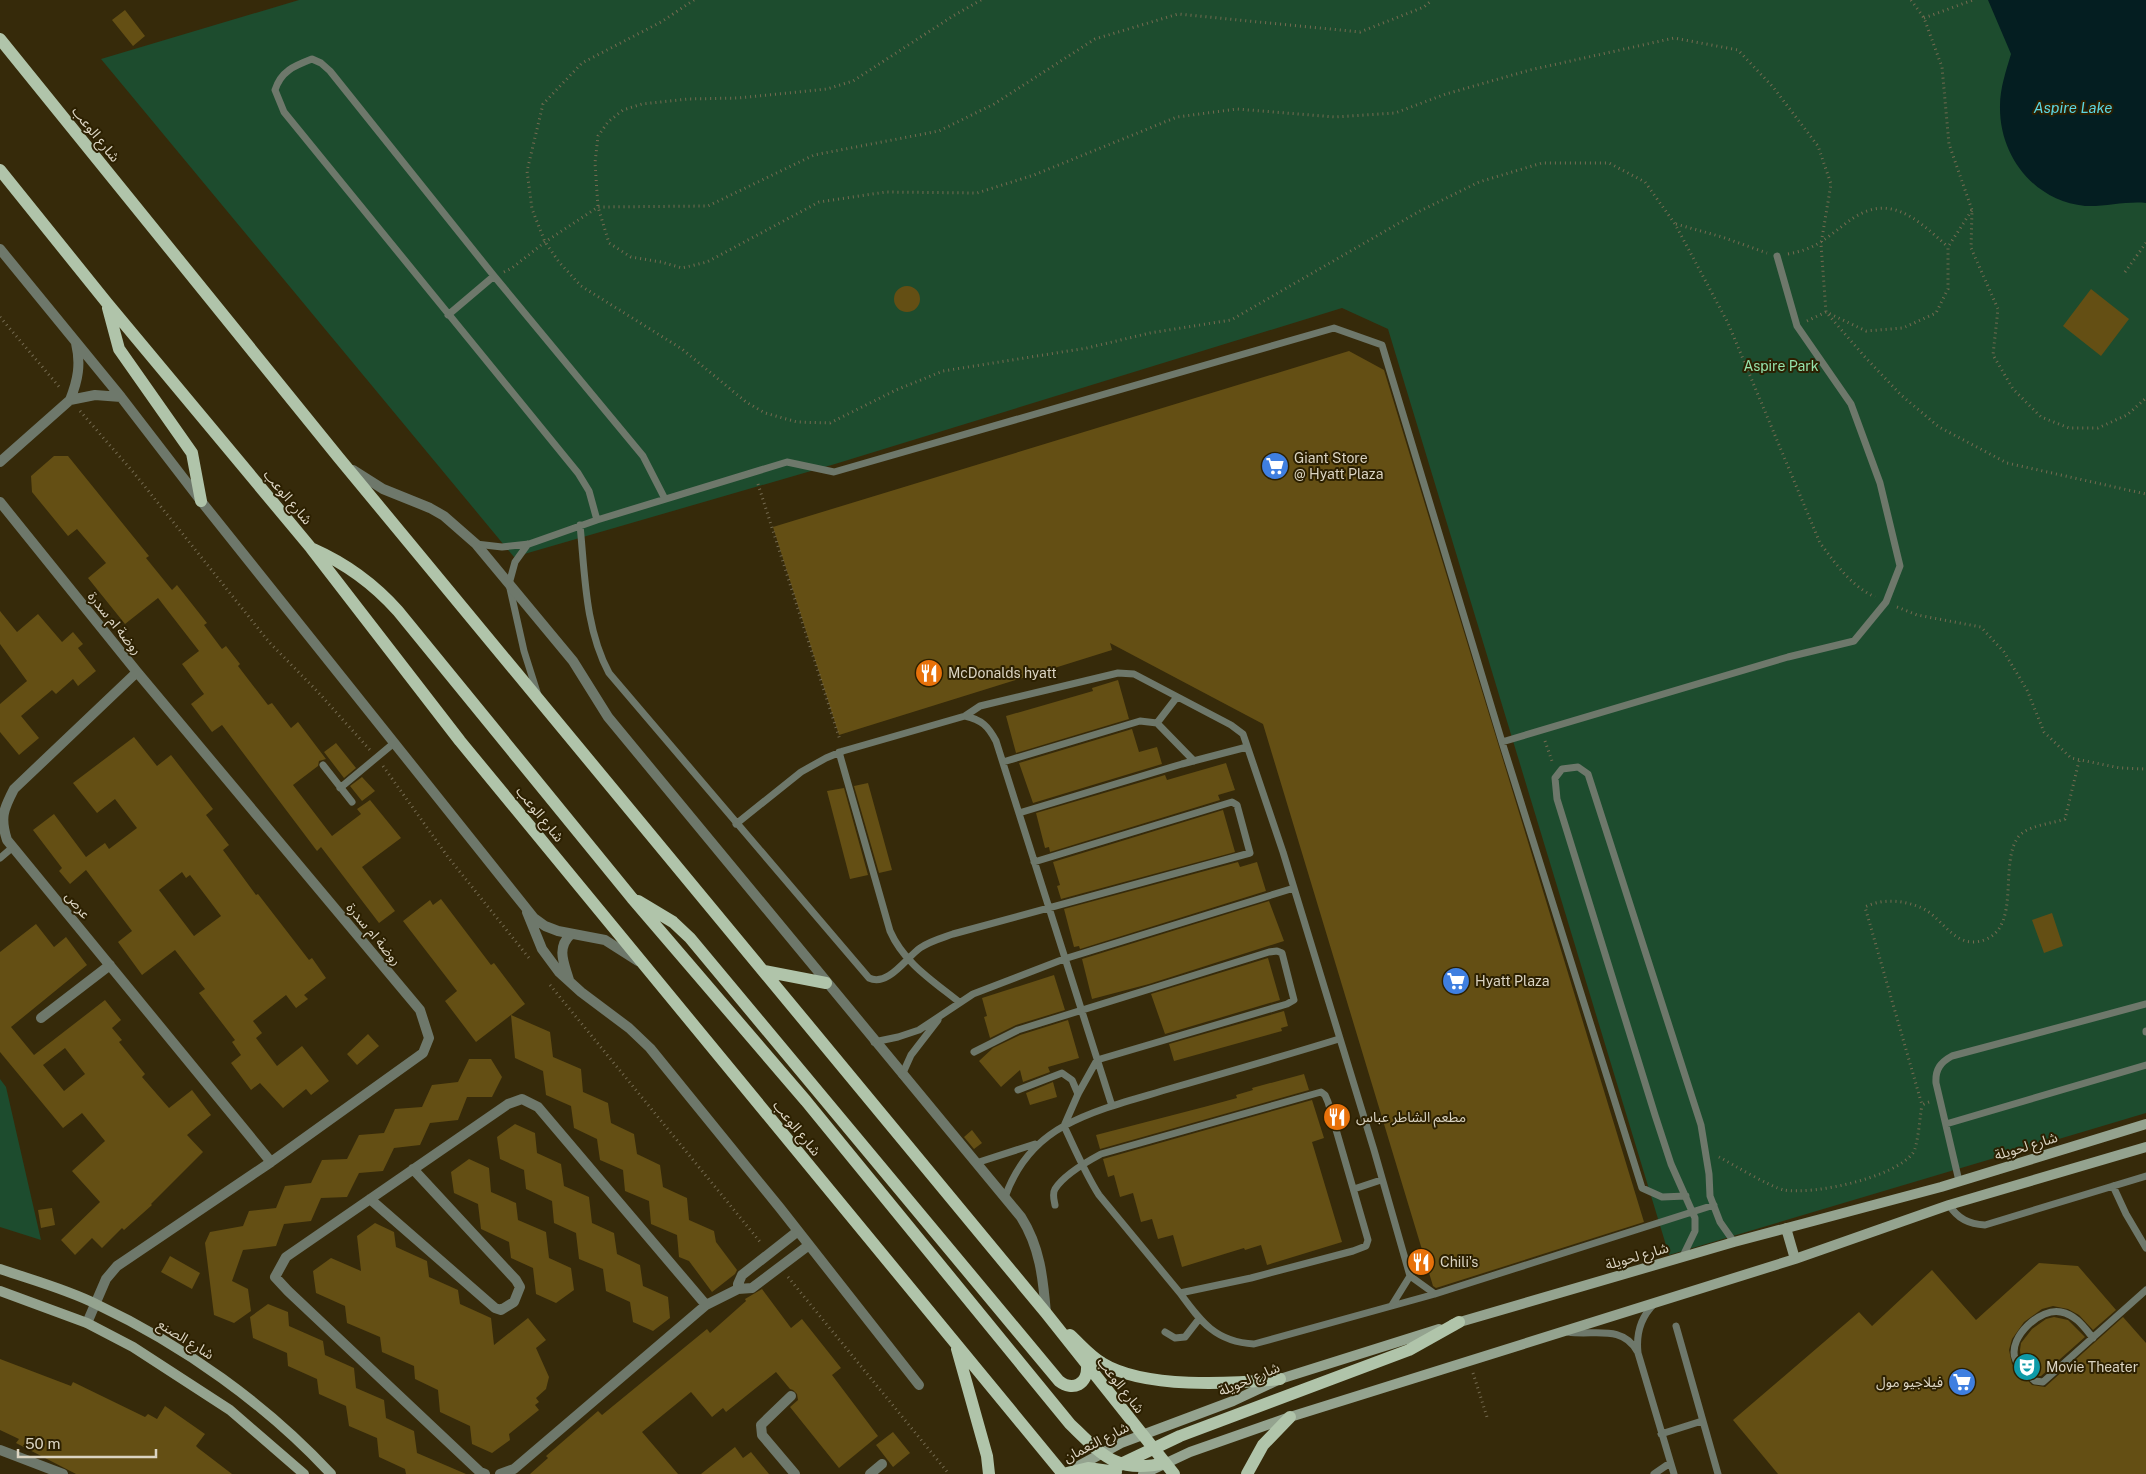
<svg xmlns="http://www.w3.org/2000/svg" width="2146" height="1474" viewBox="0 0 2146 1474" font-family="'Public Sans','Noto Sans Arabic',sans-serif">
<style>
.green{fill:#1d4c2e}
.water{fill:#041e21}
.building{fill:#644f14;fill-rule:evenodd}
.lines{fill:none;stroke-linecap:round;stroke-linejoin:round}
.path{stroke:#756b51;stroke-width:3;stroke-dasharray:1 4;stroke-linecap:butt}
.lane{stroke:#6e786b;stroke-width:7}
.street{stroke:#6e786b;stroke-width:10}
.secondary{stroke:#94a38f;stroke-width:10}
.primary{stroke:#b0c4aa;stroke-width:12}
.labels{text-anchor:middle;stroke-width:4;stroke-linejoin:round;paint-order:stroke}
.street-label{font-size:14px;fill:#dbd4c2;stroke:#2c2001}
.park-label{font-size:14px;fill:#95e3ac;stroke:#2c2001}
.poi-label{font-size:14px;fill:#dbd4c2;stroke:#2c2001;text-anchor:start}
.water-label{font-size:15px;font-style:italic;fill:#5cd6e3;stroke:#2c2001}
</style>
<rect width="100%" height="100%" fill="#362a0a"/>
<!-- green -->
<path class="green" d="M 299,0 L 2146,0 L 2146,1113 L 1669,1255 L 1388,329 L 1342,308 L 835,464 L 514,557 L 101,59 Z
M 0,1079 L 6,1087 L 41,1240 L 0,1227 Z"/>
<!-- water -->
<path class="water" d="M 1988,0 L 2146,0 L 2146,203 C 2126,201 2105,207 2085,206 C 2034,201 1999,156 2000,106 C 2000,88 2006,71 2011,54 Z"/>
<!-- building -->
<path class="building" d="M 125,10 L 145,36 L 133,46 L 112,20 Z
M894 299a13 13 0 1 1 26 0a13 13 0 1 1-26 0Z
M 2091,289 L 2129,319 L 2101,356 L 2063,326 Z
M 1349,351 L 1384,370 L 1644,1222 L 1436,1288 L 1433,1286 L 1263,724 L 1110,643 L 1112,650 L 839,735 L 773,527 Z
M 54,456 L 68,456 L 149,556 L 146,558 L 172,590 L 177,585 L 207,623 L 204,625 L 222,649 L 226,646 L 240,664 L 238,666 L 268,705 L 272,703 L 291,728 L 298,722 L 326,759 L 319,761 L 318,766 L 293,785 L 332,836 L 361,814 L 357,809 L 370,800 L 401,838 L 362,867 L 395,911 L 379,923 L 321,847 L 317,851 L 222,725 L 212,732 L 191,704 L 204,694 L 182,664 L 199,651 L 158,598 L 125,624 L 88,578 L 106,563 L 77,529 L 68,536 L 32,492 L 31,476 Z
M 0,611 L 17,632 L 38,614 L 62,642 L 73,632 L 83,644 L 78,648 L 96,671 L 78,686 L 73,679 L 56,694 L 52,690 L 21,716 L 39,738 L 19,755 L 0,732 L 0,704 L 27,681 L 0,644 Z
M 1118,680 L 1129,719 L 1016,753 L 1006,716 L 1093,691 L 1092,688 Z
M 1132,729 L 1139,752 L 1157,747 L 1162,764 L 1033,803 L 1019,763 Z
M 134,737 L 157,766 L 171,755 L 213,809 L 206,815 L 229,845 L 223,850 L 256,895 L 258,894 L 309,960 L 312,958 L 326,978 L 304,995 L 308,999 L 296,1008 L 286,995 L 253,1021 L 262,1033 L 256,1038 L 277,1066 L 302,1046 L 329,1081 L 311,1095 L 306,1089 L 283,1108 L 260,1083 L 251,1090 L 231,1063 L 241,1055 L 232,1042 L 235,1040 L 199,993 L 205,989 L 175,950 L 142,975 L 118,942 L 132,931 L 86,870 L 70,884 L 59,871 L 62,868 L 33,830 L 54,814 L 86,857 L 105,843 L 109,849 L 137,828 L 115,799 L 97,813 L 73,783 ZM 182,872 L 186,878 L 190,875 L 221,916 L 194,936 L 159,890 Z
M 336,743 L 356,768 L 344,778 L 324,752 Z
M 1226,763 L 1235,790 L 1218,795 L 1220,800 L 1050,852 L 1049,847 L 1045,848 L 1036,813 L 1165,775 L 1167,780 Z
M 362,777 L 375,791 L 362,801 L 350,786 Z
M 868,783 L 892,870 L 879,873 L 854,786 Z
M 844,788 L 868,875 L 850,879 L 827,791 Z
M 1223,810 L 1235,852 L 1061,899 L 1057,886 L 1060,885 L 1053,862 Z
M 1238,862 L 1240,867 L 1257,862 L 1266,891 L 1080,949 L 1079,946 L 1074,947 L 1064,909 Z
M 441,899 L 491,965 L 494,963 L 525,1004 L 511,1015 L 550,1032 L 553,1057 L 581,1069 L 583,1092 L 608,1103 L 611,1123 L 634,1134 L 637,1154 L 660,1165 L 663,1187 L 687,1198 L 689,1220 L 714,1231 L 716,1242 L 737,1270 L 735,1274 L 712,1292 L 689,1261 L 679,1257 L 677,1235 L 651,1224 L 649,1201 L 625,1191 L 623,1170 L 600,1160 L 597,1139 L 574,1128 L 571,1106 L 546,1095 L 543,1071 L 515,1058 L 511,1015 L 476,1042 L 445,1001 L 457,991 L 403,921 L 430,900 L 433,905 Z
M 1269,901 L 1284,941 L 1149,984 L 1092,999 L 1082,959 Z
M 2052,913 L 2063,946 L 2044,953 L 2032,920 Z
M 36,924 L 54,947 L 66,937 L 87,965 L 11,1027 L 34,1055 L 105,1000 L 121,1020 L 112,1028 L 122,1040 L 119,1042 L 145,1074 L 142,1077 L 169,1108 L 192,1090 L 211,1115 L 187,1135 L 203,1152 L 151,1204 L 152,1205 L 124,1230 L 122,1228 L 102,1248 L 92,1238 L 75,1255 L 61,1240 L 100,1202 L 72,1171 L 105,1141 L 82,1113 L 63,1128 L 0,1052 L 0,952 ZM 65,1048 L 85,1074 L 64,1091 L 43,1065 Z
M 1268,958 L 1280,1000 L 1165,1034 L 1151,994 Z
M 1054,975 L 1065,1010 L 1016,1025 L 990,1038 L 984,1017 L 987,1016 L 982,998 Z
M 1284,1011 L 1288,1026 L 1281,1028 L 1282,1031 L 1174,1061 L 1169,1044 Z
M 1068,1020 L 1079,1058 L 1048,1067 L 1050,1072 L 1023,1082 L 1020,1070 L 1001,1087 L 979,1061 L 993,1048 L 1020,1035 Z
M 368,1034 L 379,1046 L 357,1065 L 347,1054 Z
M 469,1059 L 491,1059 L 502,1077 L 492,1097 L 467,1097 L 458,1120 L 430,1123 L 420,1145 L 394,1148 L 383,1171 L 359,1173 L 347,1197 L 321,1198 L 311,1221 L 284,1224 L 276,1246 L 243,1250 L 232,1281 L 248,1289 L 251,1311 L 234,1323 L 214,1315 L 205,1243 L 210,1232 L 243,1226 L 249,1211 L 276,1208 L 285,1186 L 311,1183 L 322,1160 L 347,1159 L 359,1135 L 384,1133 L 395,1109 L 422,1107 L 432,1085 L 458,1082 Z
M 1304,1074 L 1309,1090 L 1100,1149 L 1096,1135 L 1204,1107 L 1237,1098 L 1236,1095 L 1253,1090 L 1252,1088 Z
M 1053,1082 L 1057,1097 L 1030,1105 L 1026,1093 Z
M 1312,1100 L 1324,1138 L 1312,1142 L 1342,1242 L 1267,1265 L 1261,1245 L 1245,1250 L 1244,1248 L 1182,1267 L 1173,1235 L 1158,1239 L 1152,1219 L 1141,1222 L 1133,1193 L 1120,1197 L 1114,1175 L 1108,1177 L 1103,1159 Z
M 515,1124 L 535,1133 L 537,1153 L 561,1164 L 564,1186 L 589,1197 L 592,1223 L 614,1233 L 617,1254 L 640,1265 L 643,1286 L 668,1297 L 670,1318 L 653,1331 L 633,1322 L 630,1302 L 606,1291 L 603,1269 L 579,1259 L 576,1233 L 554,1223 L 552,1201 L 526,1189 L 524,1170 L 500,1159 L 497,1137 Z
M 972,1130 L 982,1143 L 974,1149 L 964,1137 Z
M 469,1159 L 489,1168 L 491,1192 L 516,1203 L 518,1220 L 546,1232 L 549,1258 L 571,1268 L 574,1290 L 556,1303 L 536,1294 L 533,1268 L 511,1258 L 509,1242 L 481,1229 L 478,1204 L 454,1193 L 451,1172 Z
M 52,1208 L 55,1225 L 41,1228 L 38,1210 Z
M 375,1223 L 394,1232 L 396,1247 L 427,1261 L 429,1277 L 458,1290 L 460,1304 L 491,1318 L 494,1345 L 528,1318 L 546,1340 L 536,1348 L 549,1377 L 546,1389 L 536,1398 L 539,1402 L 535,1405 L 539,1410 L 509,1434 L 510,1440 L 492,1453 L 472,1444 L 470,1426 L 440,1412 L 438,1390 L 415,1379 L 414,1366 L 382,1352 L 380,1337 L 347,1323 L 345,1306 L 316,1293 L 313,1271 L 331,1258 L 361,1271 L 357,1236 Z
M 170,1256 L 200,1273 L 192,1289 L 161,1272 Z
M 2039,1263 L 2078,1266 L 2116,1310 L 2093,1330 L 2079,1315 L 2068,1309 L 2053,1306 L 2042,1309 L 2024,1322 L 2012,1339 L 2009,1350 L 2012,1364 L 2032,1385 L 2045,1387 L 2123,1317 L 2146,1343 L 2146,1474 L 1778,1474 L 1733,1420 L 1859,1312 L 1872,1326 L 1932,1270 L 1976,1320 Z
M 762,1289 L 791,1328 L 802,1319 L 841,1368 L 832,1375 L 878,1436 L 839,1468 L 790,1407 L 798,1400 L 797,1394 L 793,1390 L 790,1389 L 776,1372 L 726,1412 L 723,1408 L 712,1417 L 691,1392 L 642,1432 L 678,1474 L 530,1474 L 548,1458 L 546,1456 L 598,1411 L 602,1415 L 707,1329 L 710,1333 L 746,1301 L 745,1299 Z
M 268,1304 L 288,1312 L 289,1326 L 323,1341 L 325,1355 L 354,1368 L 356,1388 L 384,1400 L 386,1418 L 414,1431 L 417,1453 L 466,1474 L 406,1474 L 405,1469 L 379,1457 L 377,1438 L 349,1426 L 346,1406 L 319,1394 L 317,1379 L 288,1366 L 287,1353 L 253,1338 L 250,1317 Z
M 2054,1317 L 2068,1320 L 2085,1337 L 2041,1376 L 2037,1376 L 2021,1359 L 2020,1350 L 2021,1343 L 2032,1329 L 2046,1319 Z
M 0,1359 L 71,1386 L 73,1382 L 145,1417 L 148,1414 L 157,1419 L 165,1406 L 205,1434 L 196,1446 L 198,1448 L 232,1474 L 76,1474 L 16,1443 L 19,1439 L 0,1430 Z
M 893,1432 L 910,1453 L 893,1467 L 876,1445 Z
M 735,1447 L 743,1458 L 751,1452 L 769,1474 L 701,1474 Z"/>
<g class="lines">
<!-- path -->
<path class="path" d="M 694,0 L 661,22 L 582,63 L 543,104 L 527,171 L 532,209 L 545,242 L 559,262 L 581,286 L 682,349 L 746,402 L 765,413 L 797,422 L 830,423 L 896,390 L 943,371 L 1087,348 L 1150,333 L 1231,320 L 1420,211 L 1479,182 L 1542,163 L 1609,163 L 1645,182 L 1675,224 L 1728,323 L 1820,543 C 1836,564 1851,586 1875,597
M 981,0 L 953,16 L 853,81 L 827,89 L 738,98 L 688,99 L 642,104 L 623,110 L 608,122 L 598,136 L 595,163 L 598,207 L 609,243 L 631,257 L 661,262 L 682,268 L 707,262 L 819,202 L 886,192 L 977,193 L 1034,175 L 1177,117 L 1237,109 L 1335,117 L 1395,113 L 1446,94 L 1530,70 L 1674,38 L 1738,50 L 1773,87 L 1818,146 L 1831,184 L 1821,244 L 1826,312 L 1864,356 L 1901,395 L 1939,427 L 2007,463 L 2146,494
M 1911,0 L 1924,18 L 1942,67 L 1949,144 L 1972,210 L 1971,248 L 1998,309 L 1993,355 L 2013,389 L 2041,417 L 2069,428 L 2098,428 L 2127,415 L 2146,398
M 1924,18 L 1973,0
M 1676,224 L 1722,237 L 1767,253
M 1788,254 C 1815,249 1824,240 1845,224 C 1887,190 1915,217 1948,247
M 504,272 L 512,268 L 545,242 L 598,207 L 708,206 L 814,155 L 939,131 L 994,104 L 1095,39 L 1178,14 L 1360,32 L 1424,7 L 1432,0
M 2125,272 L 2146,243
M 0,317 L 61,389
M 1807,321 L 1826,312 L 1866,331 L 1903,328 L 1936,313 L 1948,289 L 1948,247 L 1972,210
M 80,411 L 134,473 L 269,642 L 317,691 L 370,750
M 758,484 L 840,740
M 1897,607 L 1917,615 L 1981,627 L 2004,652 L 2027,690 L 2044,732 L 2071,758 L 2120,768 L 2146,769
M 1545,741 L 1552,761
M 383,766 L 448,857 L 529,958
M 550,985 L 761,1243
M 1929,1102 L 1922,1105 L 1865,907 C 1883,898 1905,900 1924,909 C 1944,920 1956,950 1984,940 C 2022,927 1998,862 2019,836 C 2029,825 2051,824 2065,819 L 2079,761
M 1719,1157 C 1734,1165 1770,1187 1784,1190 C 1814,1195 1894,1178 1913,1153 C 1918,1146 1920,1115 1922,1105
M 788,1277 L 949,1474
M 1473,1373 L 1487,1417"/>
<!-- lane -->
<path class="lane" d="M 448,315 L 494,276
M 597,520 L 589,491 L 578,473 L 284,112 L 275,90 C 281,71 294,66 312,59 L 321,63 L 330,71 L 494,276 L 643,456 L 665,499
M 580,525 C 585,575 585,628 609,673 L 869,978 C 888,987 906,958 920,948 C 930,941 942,938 953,934 L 1250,853 L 1237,805 L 1232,802 L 1034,862
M 476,544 L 502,547 L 529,544 L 597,520 L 787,462 L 834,472 L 1334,328 L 1382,345 L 1502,742 L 1642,1188 L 1662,1197 L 1686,1196
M 528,544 L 515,562 L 509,584 L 524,651 L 537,692
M 965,716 C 982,720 988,726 996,741 L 1112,1106
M 1157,723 L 1177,697
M 1502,742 L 1788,657 L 1854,641 L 1886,602 L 1900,566 L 1880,483 L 1851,404 L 1797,326 L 1777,256
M 839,752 L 890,931 C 904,963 933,981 959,1002
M 1003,762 L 1140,721 L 1157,723 L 1194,761
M 323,765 L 352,802
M 340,788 L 394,743
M 1019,813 L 1182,764 L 1247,747
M 736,824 L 801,772 L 826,758 L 843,751 L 965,716 L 980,706 L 1118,673 L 1134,674 L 1231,725 L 1243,734 L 1283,852 L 1374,1150 L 1410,1276 L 1435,1294 L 1714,1205
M 0,858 L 13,847
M 2146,1031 L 2146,1032
M 874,1042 L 898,1037 L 919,1030 L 973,994 L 1064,959 L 1294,888
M 974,1052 L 1018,1030 L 1269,952 L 1277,951 L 1282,953 L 1294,1000 L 1287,1004 L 1097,1060 L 1078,1094 L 1064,1126 C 1075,1149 1085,1173 1099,1195 L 1180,1293 L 1251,1278 L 1353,1251 L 1366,1246 L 1368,1240 L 1328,1102 L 1325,1095 L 1321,1092 L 1101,1154 C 1088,1161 1063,1176 1055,1189 C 1052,1194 1054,1200 1055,1205
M 902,1075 L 911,1055 L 938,1020
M 1018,1090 L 1062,1073 L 1072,1080 L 1078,1094
M 1946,1124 L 2146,1065
M 976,1163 L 1035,1144
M 1959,1181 L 1936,1083 C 1935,1069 1941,1062 1952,1056 L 2146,1004
M 2113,1186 L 2126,1214 L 2146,1248
M 1354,1189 L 1381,1180
M 1005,1197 C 1016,1166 1035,1142 1064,1126 C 1097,1108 1136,1099 1172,1088 C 1228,1072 1284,1056 1339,1039
M 1949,1205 C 1958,1219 1969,1224 1985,1225 L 2146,1176
M 1682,1258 L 1695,1231 L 1695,1218 L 1671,1164 L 1655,1115 L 1557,799 L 1555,778 L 1562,769 L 1578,767 L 1588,774 L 1701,1125 L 1709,1174 L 1710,1196 L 1720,1222 L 1734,1242
M 1180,1293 C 1201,1322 1216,1342 1254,1344 L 1435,1294
M 1654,1304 C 1640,1318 1636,1335 1638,1353 L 1674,1474
M 1392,1305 L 1410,1276
M 1676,1326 L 1718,1474
M 1165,1332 L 1175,1338 L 1185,1337 L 1199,1319
M 1568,1332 C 1593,1336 1622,1324 1637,1351
M 2093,1338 C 2084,1327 2076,1315 2061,1312 C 2041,1307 2008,1337 2015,1358 C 2017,1366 2028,1375 2035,1381 L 2043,1382 L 2146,1290
M 1661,1434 L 1702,1421
M 1654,1474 L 1670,1463"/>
<!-- street -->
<path class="street" d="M 0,249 L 121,397 L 201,501 L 534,918 L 545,926 L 558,931 L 605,940 L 638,961
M 70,400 C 78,380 81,364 76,343
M 0,462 L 70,400 L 95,395 L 121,397
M 353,470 L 383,489 L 430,508 L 444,516 L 476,544 L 573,661 L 608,717 L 1021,1217 C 1040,1247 1043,1278 1046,1313
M 0,502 L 137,672 L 420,1010 L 429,1038 L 423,1053 L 271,1162 L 117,1266 L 106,1279 L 87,1323
M 137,672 L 14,789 C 3,810 0,818 7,840 L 271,1162
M 527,912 L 542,949 L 559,972 L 581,992 L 629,1028 L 650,1048 L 780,1208 L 919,1385
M 569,980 C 564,963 556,948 571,934
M 41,1018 L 110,965
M 370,1199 L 495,1308 L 501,1310 L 514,1302 L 520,1287 L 516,1280 L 413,1169
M 738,1289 L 738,1284 L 742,1275 L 798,1231
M 791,1396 L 761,1425 L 762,1435 L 795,1474
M 0,1450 L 63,1474
M 485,1474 L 480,1472 L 288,1291 L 275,1277 L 286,1257 L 508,1104 L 522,1099 L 538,1107 L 706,1305
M 500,1474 L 514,1469 L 706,1305 L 738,1289 L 752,1288 L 809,1245
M 870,1474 L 882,1464"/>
<!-- secondary -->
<path class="secondary" d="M 1786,1228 L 1795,1259
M 0,1269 C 32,1280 66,1289 96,1304 C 183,1345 266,1404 331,1474
M 0,1291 L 87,1323 L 133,1347 L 230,1410 L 304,1474
M 1453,1324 L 1734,1242 L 1941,1187 L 2146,1124
M 1073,1469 L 1121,1443 L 1233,1401 L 1280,1379 L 1439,1329
M 1143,1474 L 1190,1452 L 1290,1417 L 1795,1259 L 1949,1205 L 2146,1147"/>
<!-- primary -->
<path class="primary" d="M 0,39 L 339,458 L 1046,1313 L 1174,1474
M 0,170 L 107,303 L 311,548 L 460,741 L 1063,1474
M 108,308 L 119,349 L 192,453 L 201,501
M 313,549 C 347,564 373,583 398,611 L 632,898 L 806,1101 L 1070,1424 C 1103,1456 1117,1474 1165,1463
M 638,901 L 673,922 L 690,938 L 1059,1381 C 1073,1392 1088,1384 1087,1366
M 764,971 L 826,983
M 1070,1335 C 1080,1344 1090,1356 1102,1363 C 1144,1389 1232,1384 1280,1379
M 957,1349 L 987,1456 L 989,1474
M 1063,1474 L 1088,1468 L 1116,1472
M 1107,1474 L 1121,1464 L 1180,1436 L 1409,1350 L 1459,1322
M 1247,1474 L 1263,1445 L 1290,1417"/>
</g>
<!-- icons -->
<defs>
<g id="supermarket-disc" transform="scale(1.4375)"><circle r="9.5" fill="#3f7fe0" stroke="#2c2001"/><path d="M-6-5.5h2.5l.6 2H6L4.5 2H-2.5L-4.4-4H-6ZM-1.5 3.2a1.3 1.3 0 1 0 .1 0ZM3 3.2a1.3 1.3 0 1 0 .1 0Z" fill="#fff"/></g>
<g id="restaurant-disc" transform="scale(1.4375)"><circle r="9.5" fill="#e8710a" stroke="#2c2001"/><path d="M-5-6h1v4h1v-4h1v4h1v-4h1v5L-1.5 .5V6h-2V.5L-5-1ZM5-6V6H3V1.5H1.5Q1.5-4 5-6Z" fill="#fff"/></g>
<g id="theatre-disc" transform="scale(1.4375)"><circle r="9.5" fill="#0f9aa8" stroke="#2c2001"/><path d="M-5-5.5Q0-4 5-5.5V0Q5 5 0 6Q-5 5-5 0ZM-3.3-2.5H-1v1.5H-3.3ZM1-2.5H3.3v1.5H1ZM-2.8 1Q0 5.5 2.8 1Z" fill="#fff"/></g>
</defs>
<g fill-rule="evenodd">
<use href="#supermarket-disc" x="1275" y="466"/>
<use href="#restaurant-disc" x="929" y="673"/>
<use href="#supermarket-disc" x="1456" y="981"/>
<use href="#restaurant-disc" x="1337" y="1117"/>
<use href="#restaurant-disc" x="1421" y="1262"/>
<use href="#theatre-disc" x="2027" y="1367"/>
<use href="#supermarket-disc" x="1962" y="1382"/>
</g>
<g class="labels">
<!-- street labels -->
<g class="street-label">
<text transform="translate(96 134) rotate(51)" y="5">شارع الوعب</text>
<text transform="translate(288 497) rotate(50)" y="5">شارع الوعب</text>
<text transform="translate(115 623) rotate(51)" y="5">روضة ام سدرة</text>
<text transform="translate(540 814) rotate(51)" y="5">شارع الوعب</text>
<text transform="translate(78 905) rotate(51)" y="5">عرص</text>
<text transform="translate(374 934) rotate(50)" y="5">روضة ام سدرة</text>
<text transform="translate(797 1128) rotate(51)" y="5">شارع الوعب</text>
<text transform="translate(2026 1146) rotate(-17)" y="5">شارع لحويلة</text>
<text transform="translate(1637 1256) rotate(-16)" y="5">شارع لحويلة</text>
<text transform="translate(186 1339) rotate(32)" y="5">شارع الصنع</text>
<text transform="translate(1249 1379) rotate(-23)" y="5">شارع لحويلة</text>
<text transform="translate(1121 1385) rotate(52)" y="5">شارع الوعب</text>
<text transform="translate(1096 1442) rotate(-27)" y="5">شارع النعمان</text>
</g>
<!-- park labels -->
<g class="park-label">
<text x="1781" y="371">Aspire Park</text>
</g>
<!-- poi labels -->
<g class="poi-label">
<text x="1294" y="463">Giant Store<tspan x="1294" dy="16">@ Hyatt Plaza</tspan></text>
<text x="948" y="678">McDonalds hyatt</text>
<text x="1475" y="986">Hyatt Plaza</text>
<text x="1356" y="1122">مطعم الشاطر عباس</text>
<text x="1440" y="1267">Chili's</text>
<text x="2046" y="1372">Movie Theater</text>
<text x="1943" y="1387" text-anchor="end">فيلاجيو مول</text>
</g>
<!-- water labels -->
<g class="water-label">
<text x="2073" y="113">Aspire Lake</text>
</g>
</g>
<!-- scale -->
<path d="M18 1449v8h138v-8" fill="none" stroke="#dbd4c2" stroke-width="2.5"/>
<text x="25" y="1449" font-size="15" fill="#dbd4c2" stroke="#2c2001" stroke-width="4" paint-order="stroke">50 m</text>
</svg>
